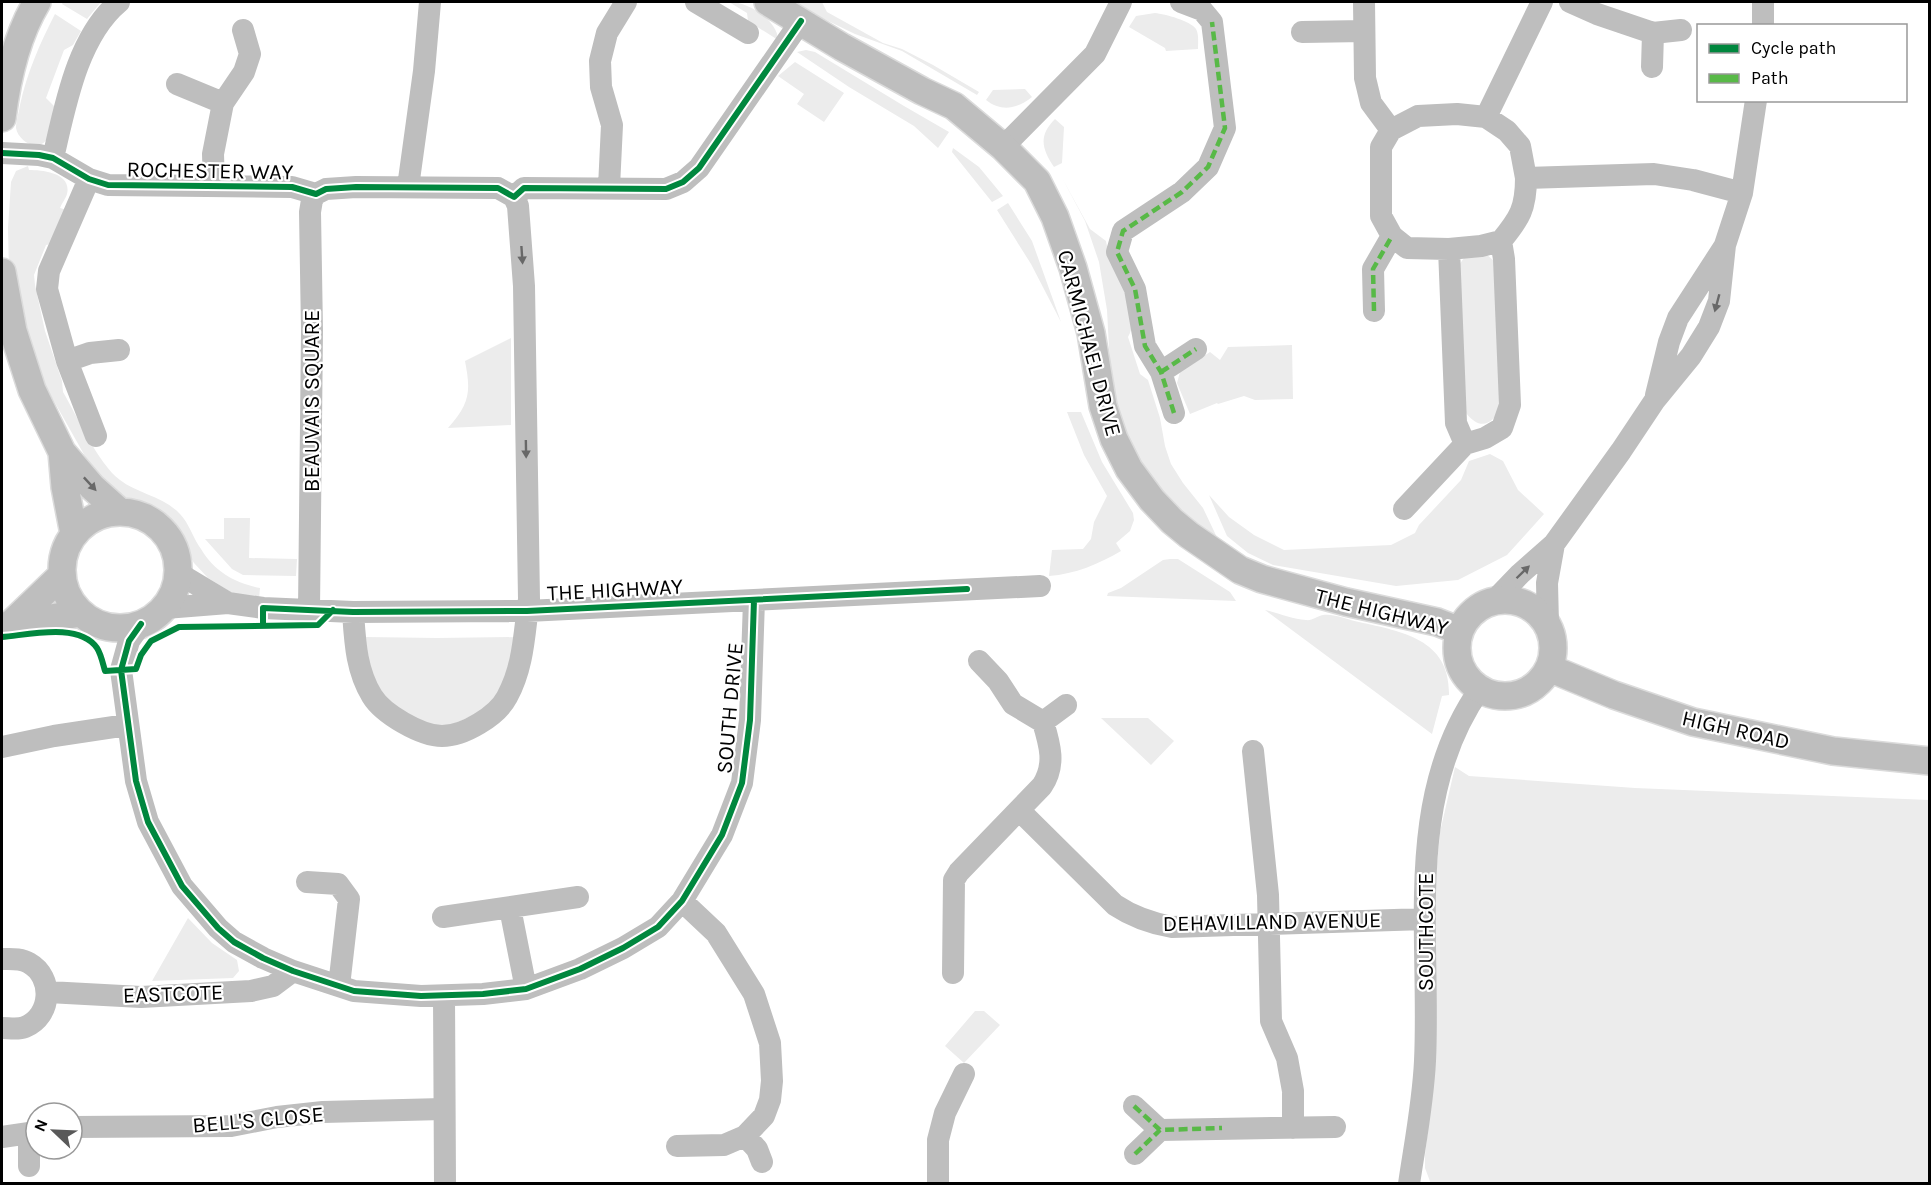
<svg xmlns="http://www.w3.org/2000/svg" width="1931" height="1185" viewBox="0 0 1931 1185" font-family="Karla,sans-serif">
<style>
.green{fill:#ececec}
.lines{fill:none;stroke-linecap:round;stroke-linejoin:round}
.major-casing{stroke:#dbdbdb;stroke-width:30}
.minor{stroke:#bebebe;stroke-width:22}
.major{stroke:#bebebe;stroke-width:27}
.quiet{stroke:#58b947;stroke-width:4.5;stroke-dasharray:9 4.5;stroke-linecap:butt}
.cycleway-casing{stroke:#fff;stroke-width:10}
.cycleway{stroke:#00873e;stroke-width:6}
.oneway{fill:#686868}
.labels{text-anchor:middle;stroke-width:4.5;stroke-linejoin:round;paint-order:stroke}
.street-label{font-size:22px;fill:#000;stroke:#fff}
</style>
<rect width="100%" height="100%" fill="#fff"/>
<!-- green -->
<path class="green" d="M 63,2 L 101,2 L 87,19 L 62,4 Z
M 729,2 C 747,1 778,20 778,40 L 748,21 L 747,13 Z
M 794,2 L 822,2 L 827,12 L 883,43 L 902,49 L 933,65 L 979,92 L 977,95 L 902,51 L 855,34 L 824,19 Z
M 1155,13 C 1165,14 1191,21 1196,29 C 1199,34 1198,43 1198,49 L 1166,51 L 1165,48 L 1129,27 L 1136,16 Z
M 55,14 L 81,31 L 73,45 L 64,50 L 46,98 L 56,108 C 53,117 52,132 47,139 C 38,153 18,141 16,128 C 16,121 19,112 20,105 C 27,73 40,43 55,14 Z
M 806,50 L 815,52 L 904,106 L 949,132 L 938,148 L 914,126 L 849,87 L 797,52 Z
M 795,62 L 844,93 L 824,122 L 797,104 L 804,94 L 778,76 Z
M 1025,89 L 1032,97 C 1017,109 1001,112 986,100 L 993,90 Z
M 1055,119 L 1064,127 L 1062,163 L 1054,167 C 1042,149 1038,136 1055,119 Z
M 953,148 L 979,167 L 1003,196 L 992,202 L 952,152 Z
M 28,166 L 29,170 C 43,170 72,173 67,194 C 66,198 62,203 60,208 L 67,210 L 55,243 L 46,245 L 34,275 L 35,285 L 45,331 L 62,381 L 63,392 C 77,416 99,465 120,480 C 138,494 163,496 180,514 C 189,523 193,538 201,549 C 215,572 235,583 260,588 L 259,599 L 234,594 L 208,578 L 194,563 L 170,524 L 150,508 L 114,493 L 90,465 L 37,371 L 9,272 L 8,228 L 11,182 L 16,171 Z
M 1061,176 L 1090,229 L 1106,241 C 1110,267 1143,312 1128,337 L 1140,374 L 1148,380 L 1160,418 L 1165,446 L 1171,464 L 1183,483 L 1203,508 L 1223,550 L 1156,489 L 1129,443 L 1117,407 L 1110,366 L 1107,310 L 1099,262 L 1085,221 Z
M 1008,203 L 1032,241 L 1061,322 L 1031,264 L 997,210 Z
M 1485,253 L 1494,261 L 1504,407 C 1492,422 1482,433 1466,413 L 1459,265 L 1464,258 Z
M 511,338 L 511,425 L 448,428 C 470,403 471,392 465,361 Z
M 1292,345 L 1293,399 L 1255,400 L 1244,396 L 1218,404 L 1217,403 L 1190,414 L 1177,383 L 1180,372 L 1210,352 L 1220,360 L 1228,347 Z
M 1067,412 L 1081,412 L 1102,462 L 1133,513 L 1134,520 L 1130,531 L 1116,543 L 1121,551 C 1099,564 1075,574 1049,576 L 1052,550 L 1083,549 L 1091,539 L 1094,522 L 1107,496 L 1084,455 Z
M 1490,454 L 1503,461 L 1518,490 L 1544,514 L 1507,555 L 1458,580 L 1396,586 L 1273,565 L 1248,553 L 1227,536 L 1209,495 L 1229,517 L 1254,535 L 1284,550 L 1391,545 L 1415,533 L 1419,525 L 1461,480 L 1469,461 Z
M 224,518 L 250,518 L 249,558 L 297,559 L 296,576 L 243,575 L 232,569 L 205,539 L 224,539 Z
M 1170,559 L 1178,559 L 1230,592 L 1236,601 L 1107,596 L 1108,593 L 1121,588 L 1163,560 Z
M 1265,610 C 1278,613 1292,619 1306,620 C 1312,621 1317,616 1323,615 C 1333,613 1349,620 1359,622 C 1403,632 1450,639 1449,695 L 1442,696 L 1432,734 Z
M 365,637 L 437,638 L 520,637 L 512,672 L 485,710 L 444,728 L 420,723 L 388,703 L 371,677 Z
M 1101,718 L 1148,718 L 1174,741 L 1151,765 Z
M 1455,767 L 1469,776 L 1635,788 L 1929,800 L 1929,1183 L 1431,1184 L 1425,1168 L 1425,1155 L 1431,1103 L 1435,886 L 1440,832 Z
M 188,918 L 212,943 L 237,960 L 239,971 L 233,978 L 152,981 Z
M 975,1011 L 984,1011 L 1000,1025 L 964,1063 L 945,1046 Z"/>
<g class="lines">
<!-- major casing -->
<g class="major-casing">
<path id="major" d="M 768,2 L 842,47 L 922,91 L 954,106 L 1003,147 L 1037,181 L 1055,217 L 1073,268 L 1091,333 L 1103,406 L 1114,439 L 1129,469 L 1152,500 L 1172,521 L 1189,535 L 1240,570 L 1262,579 L 1346,602 L 1437,622 L 1460,631
M 2,118 C 7,78 16,37 37,2
M 2,272 L 13,331 L 32,390 L 62,452 L 92,487 L 120,512
M 62,452 L 65,487 L 74,534
M62 570a58 58 0 1 1 116 0a58 58 0 1 1-116 0Z
M1457 648a48 48 0 1 1 96 0a48 48 0 1 1-96 0Z
M 10,625 L 62,575
M 2,626 L 81,613
M 1549,668 L 1614,695 L 1693,722 L 1833,751 L 1930,761"/>
</g>
<!-- minor -->
<path class="minor" d="M 696,2 L 748,33
M 1364,2 L 1365,78 L 1371,103 L 1391,130
M 1570,2 L 1597,14 L 1653,33 L 1681,30
M 1763,2 L 1763,26
M 1302,32 L 1364,31
M 1652,67 L 1653,33
M 177,84 L 223,103
M 1486,117 L 1542,2
M 1003,147 L 1095,54 L 1121,2
M 2,153 L 39,155 L 53,158 L 89,179 L 108,185 L 292,187 L 316,194 L 326,189 L 356,187 L 498,188 L 514,197 L 524,188 L 666,189 L 683,182 L 699,168 L 801,21
M 53,158 C 65,107 77,37 119,2
M 89,179 L 49,271 L 47,289 L 67,361 L 96,436
M 214,186 L 213,154 L 223,103 L 244,72 L 250,54 L 243,30
M 408,187 L 424,71 L 430,2
M 609,187 L 612,125 L 601,87 L 600,61 L 607,33 L 626,2
M 1501,241 L 1481,246 L 1449,249 L 1407,248 L 1392,236 L 1381,216 L 1381,147 L 1391,130 L 1418,116 L 1457,114 L 1486,117 L 1507,131 L 1520,146 L 1526,178 L 1654,174 L 1693,180 L 1742,193
M 1449,249 L 1456,423 L 1465,444
M 1374,311 L 1373,269 L 1392,236
M 67,361 L 90,353 L 119,350
M 1161,372 L 1196,349
M 1656,395 L 1669,342 L 1678,318 L 1724,247
M 1174,413 L 1161,372 L 1145,346 L 1135,289 L 1117,252 L 1123,231 L 1182,192 L 1208,167 L 1225,128 L 1212,22 L 1202,10 L 1181,2
M 1404,509 L 1465,444 L 1485,438 L 1502,428 L 1510,405 L 1504,259 L 1501,241 C 1520,218 1526,208 1526,178
M 178,573 L 228,603
M 1494,601 L 1520,574 L 1554,544 L 1621,451 L 1655,400 L 1691,356 L 1709,327 L 1719,301 L 1725,245 L 1742,193 L 1756,100
M 165,608 L 228,603 L 263,608 L 353,612 L 527,611 L 1040,586
M 309,610 L 312,331 L 310,212 L 312,200 L 316,194
M 353,612 C 355,641 356,670 372,696 C 383,714 421,736 442,736 C 464,736 497,716 507,697 C 524,666 524,633 529,599 L 524,286 L 518,206 L 514,197
M 141,624 L 129,641 L 121,670 L 136,781 L 148,822 L 182,886 L 218,928 L 234,942 L 263,958 L 293,971 L 354,991 L 421,996 L 483,994 L 526,989 L 580,969 L 623,948 L 658,927 L 682,901 L 722,835 L 742,783 L 750,720 L 754,600
M 1548,624 L 1547,583 L 1554,544
M 1043,722 L 1066,705
M 2,747 L 54,736 L 127,725
M 1253,751 L 1268,895 L 1271,1021 L 1287,1058 L 1293,1091 L 1293,1128
M 1019,810 L 1115,905 C 1133,917 1150,923 1172,927 L 1425,919
M 307,882 L 338,884 L 349,899 L 339,986
M 510,908 L 526,989
M 443,917 L 578,897
M 2,959 C 11,959 21,958 29,963 C 54,977 52,1016 25,1027 C 18,1030 9,1028 2,1028
M 953,973 L 954,880 L 959,872 L 1042,786 C 1056,765 1050,745 1043,722 L 1013,704 L 998,681 L 979,661
M 48,992 L 141,997 L 251,991 L 273,986 L 293,971
M 444,996 L 445,1184
M 1134,1106 L 1160,1130 L 1335,1127
M 72,1127 L 231,1126 L 277,1117 L 323,1112 L 443,1109
M 745,1136 L 757,1149 L 762,1162
M 2,1137 L 36,1132
M 677,1146 L 724,1145 L 745,1136 L 764,1116 L 770,1100 L 772,1081 L 770,1043 L 754,994 L 716,933 L 682,901
M 1135,1154 L 1160,1130
M 29,1166 L 29,1133
M 938,1184 L 938,1140 L 945,1113 L 964,1074
M 1409,1184 C 1415,1143 1423,1103 1425,1061 C 1431,937 1403,798 1480,689"/>
<!-- major -->
<use href="#major" class="major"/>
<!-- quiet -->
<path class="quiet" d="M 1374,311 L 1373,269 L 1392,236
M 1161,372 L 1196,349
M 1174,413 L 1161,372 L 1145,346 L 1135,289 L 1117,252 L 1123,231 L 1182,192 L 1208,167 L 1225,128 L 1212,22
M 1134,1106 L 1160,1130 L 1222,1128
M 1135,1154 L 1160,1130"/>
<!-- cycleway casing -->
<g class="cycleway-casing">
<path id="cycleway" d="M 2,153 L 39,155 L 53,158 L 89,179 L 108,185 L 292,187 L 316,194 L 326,189 L 356,187 L 498,188 L 514,197 L 524,188 L 666,189 L 683,182 L 699,168 L 801,21
M 141,624 L 129,641 L 121,670 L 136,781 L 148,822 L 182,886 L 218,928 L 234,942 L 263,958 L 293,971 L 354,991 L 421,996 L 483,994 L 526,989 L 580,969 L 623,948 L 658,927 L 682,901 L 722,835 L 742,783 L 750,720 L 754,600
M 263,626 L 263,608 L 353,612 L 527,611 L 967,589
M 2,637 C 28,635 79,622 97,648 C 101,654 103,664 105,671 L 136,669 L 141,655 L 151,641 L 179,627 L 318,625 L 333,610"/>
</g>
<!-- cycleway -->
<use href="#cycleway" class="cycleway"/>
</g>
<!-- one-way arrows -->
<defs><path id="oneway-solid" d="M-6-.8H1V-3.2L6.5 0L1 3.2V.8H-6Z" transform="scale(1.5)"/></defs>
<g class="oneway">
<use href="#oneway-solid" transform="translate(522 255) rotate(86)"/>
<use href="#oneway-solid" transform="translate(1717 303) rotate(105)"/>
<use href="#oneway-solid" transform="translate(526 449) rotate(89)"/>
<use href="#oneway-solid" transform="translate(90 484) rotate(47)"/>
<use href="#oneway-solid" transform="translate(1523 572) rotate(-44)"/>
</g>
<g class="labels">
<!-- street labels -->
<g class="street-label">
<text transform="translate(210 170) rotate(1)" y="8">ROCHESTER WAY</text>
<text transform="translate(1090 343) rotate(75)" y="8">CARMICHAEL DRIVE</text>
<text transform="translate(311 401) rotate(-90)" y="8">BEAUVAIS SQUARE</text>
<text transform="translate(615 589) rotate(-3)" y="8">THE HIGHWAY</text>
<text transform="translate(1382 611) rotate(14)" y="8">THE HIGHWAY</text>
<text transform="translate(729 708) rotate(-85)" y="8">SOUTH DRIVE</text>
<text transform="translate(1736 729) rotate(13)" y="8">HIGH ROAD</text>
<text transform="translate(1272 921) rotate(-1)" y="8">DEHAVILLAND AVENUE</text>
<text transform="translate(1425 932) rotate(-90)" y="8">SOUTHCOTE</text>
<text transform="translate(173 993) rotate(-2)" y="8">EASTCOTE</text>
<text transform="translate(258 1119) rotate(-5)" y="8">BELL'S CLOSE</text>
</g>
</g>
<!-- border -->
<rect width="1931" height="1185" fill="none" stroke="#000000" stroke-width="6"/>
<!-- legend -->
<rect x="1697" y="24" width="210" height="78" fill="#ffffff" stroke="#999999" stroke-width="1.5"/>
<rect x="1709" y="44" width="30" height="9" fill="#00873e" stroke="#999999" stroke-width="1.5"/>
<text x="1751" y="54" font-size="18" fill="#000000">Cycle path</text>
<rect x="1709" y="74" width="30" height="9" fill="#58b947" stroke="#999999" stroke-width="1.5"/>
<text x="1751" y="84" font-size="18" fill="#000000">Path</text>
<!-- north arrow -->
<g transform="translate(54 1131) rotate(293)"><circle r="28" fill="#ffffff" stroke="#999999" stroke-width="1.5"/>
<path d="M0-4.5L10 22L0 15L-10 22Z" fill="#595959"/>
<text y="-9" font-size="16" font-weight="bold" text-anchor="middle" fill="#000000">N</text>
</g>
</svg>
